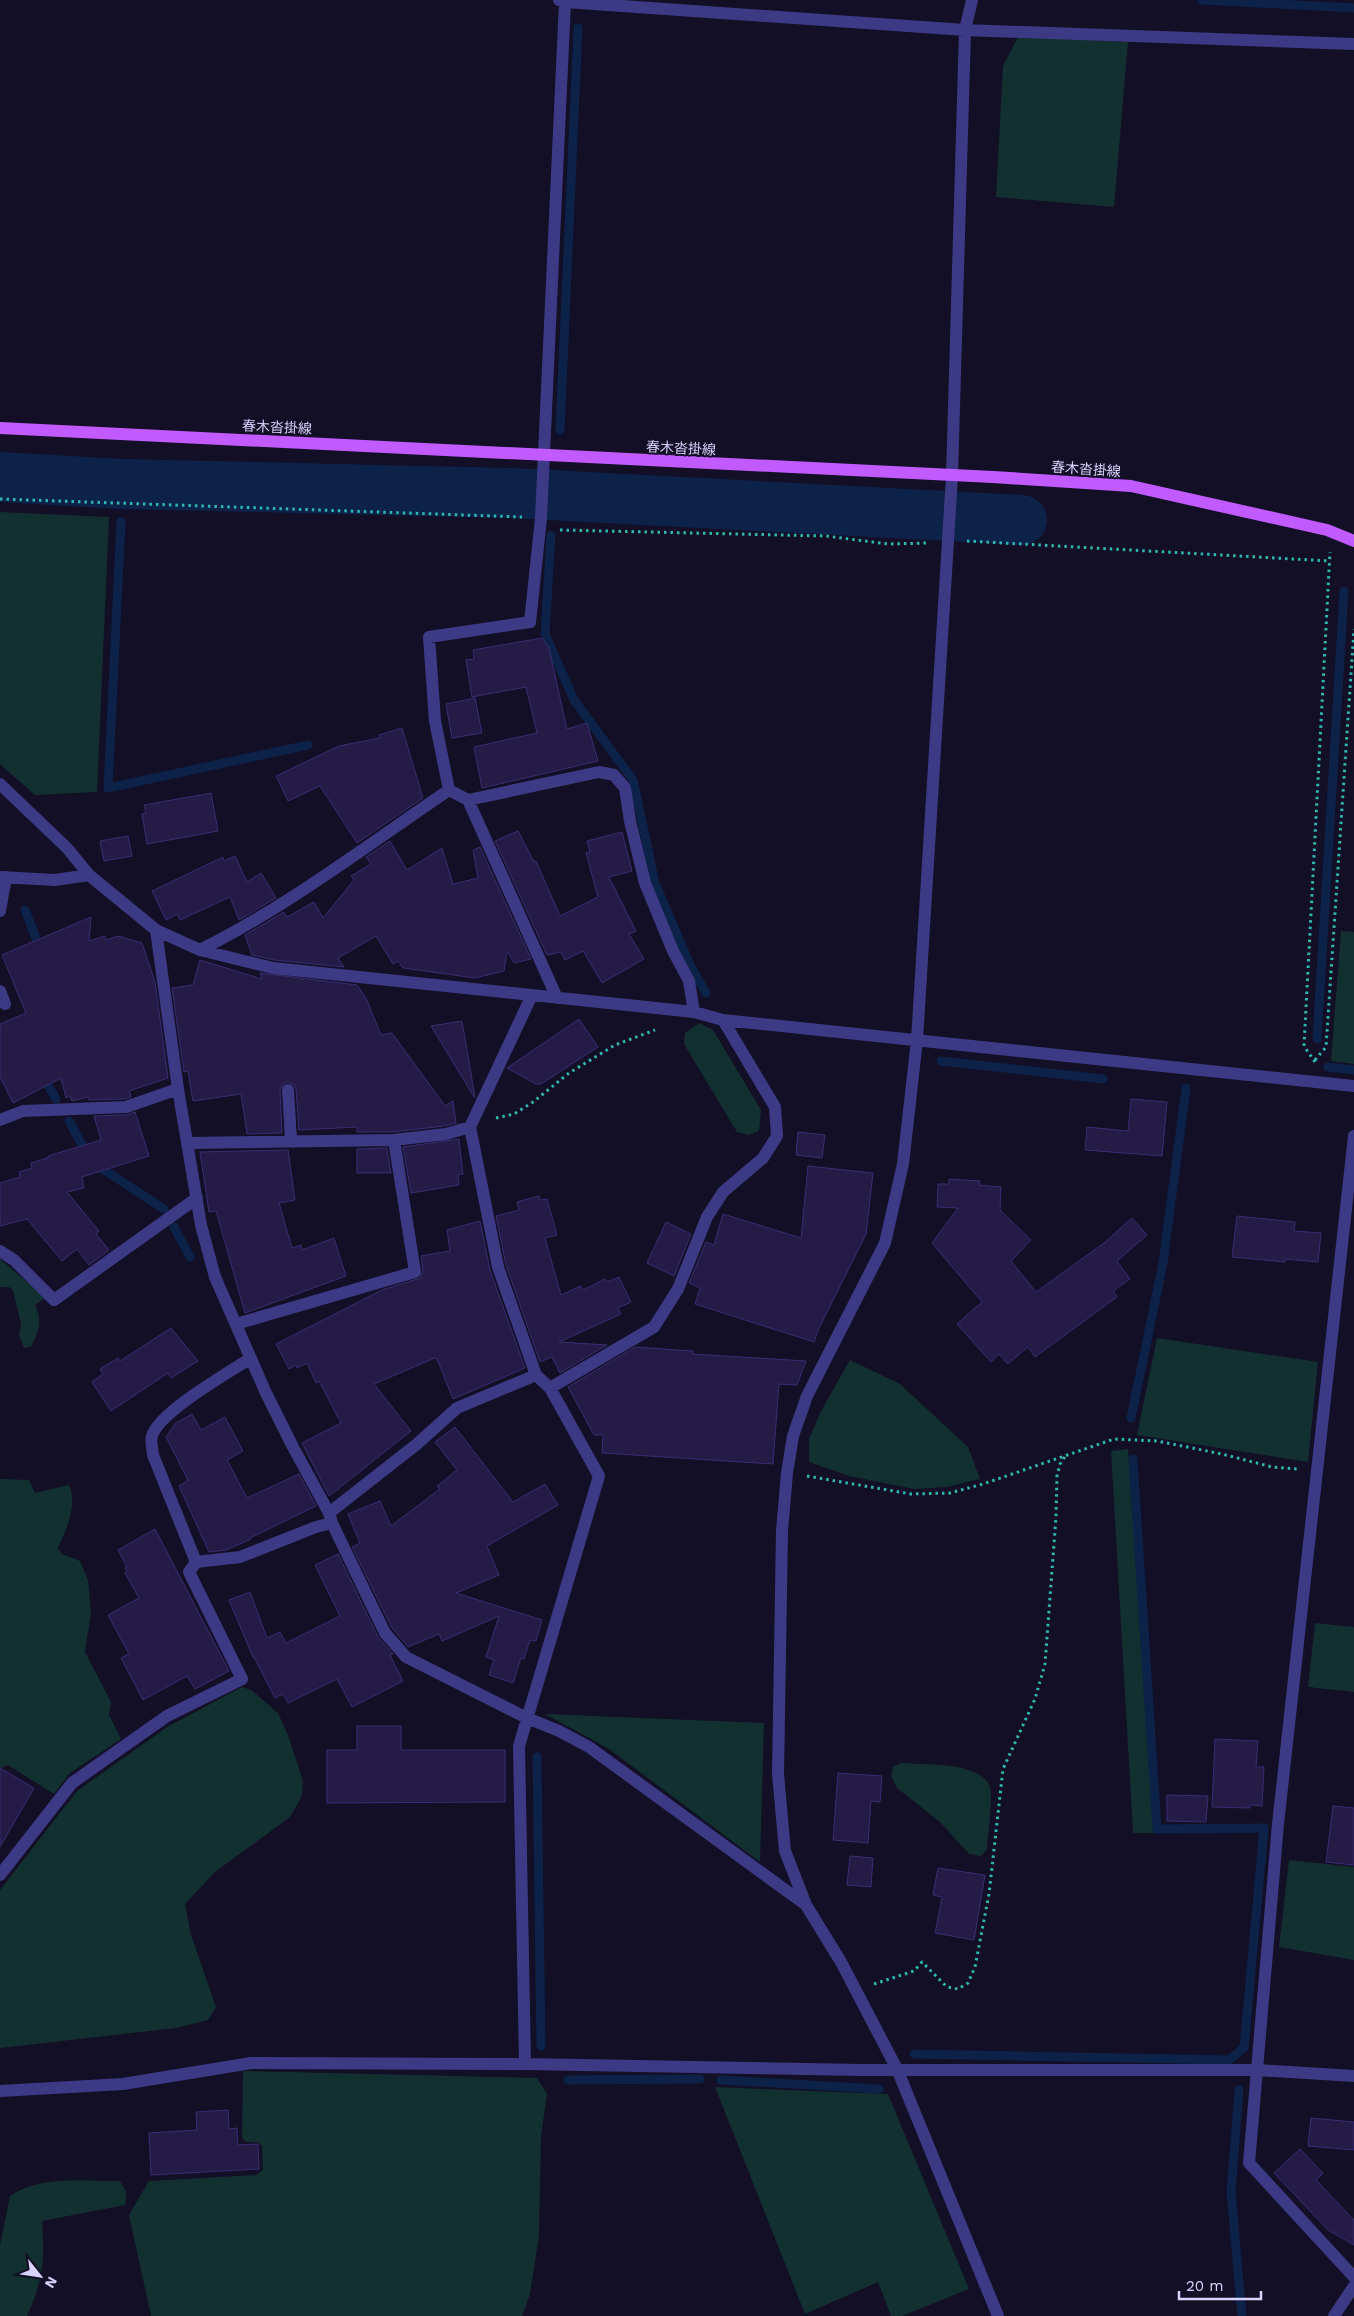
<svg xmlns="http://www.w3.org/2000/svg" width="1354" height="2316" viewBox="0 0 1354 2316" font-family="'Work Sans','Noto Sans JP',sans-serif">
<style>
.green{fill:#12302f}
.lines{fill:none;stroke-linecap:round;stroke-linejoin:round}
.stream{stroke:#0c2248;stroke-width:9}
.river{stroke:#0c2248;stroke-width:50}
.building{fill:#241b47;stroke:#3b2d73}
.path{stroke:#2fb8b0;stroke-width:3;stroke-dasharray:2.5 4;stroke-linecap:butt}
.minor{stroke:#3d3a85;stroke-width:12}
.major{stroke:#c25bff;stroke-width:12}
.labels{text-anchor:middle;stroke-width:4;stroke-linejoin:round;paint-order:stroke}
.street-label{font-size:14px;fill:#d9d4ff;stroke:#130f26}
</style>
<rect width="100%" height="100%" fill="#130f26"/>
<!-- green -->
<path class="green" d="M 1018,37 L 1128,42 L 1114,207 L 996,197 L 1003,66 Z
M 0,512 L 109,517 L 97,792 L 35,795 L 0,764 Z
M 1341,931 L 1354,932 L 1354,1064 L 1331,1061 Z
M 699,1023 L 713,1030 L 761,1110 L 759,1131 L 749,1135 L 737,1132 L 684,1044 L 685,1033 Z
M 0,1259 L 40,1293 L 44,1299 L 35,1305 C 43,1322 39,1331 31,1347 L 24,1348 L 19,1335 L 21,1324 L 13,1290 L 9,1287 L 0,1287 Z
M 1157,1338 L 1318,1362 L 1308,1462 L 1137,1435 Z
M 850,1360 L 900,1384 L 968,1447 L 980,1479 L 947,1487 L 914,1489 L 849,1476 L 809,1462 L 809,1439 L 821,1411 Z
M 1128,1449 L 1155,1833 L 1133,1833 L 1111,1451 Z
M 0,1479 L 29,1480 L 35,1493 L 69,1485 C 78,1505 66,1530 58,1548 L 62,1554 L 80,1561 L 88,1580 L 91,1613 L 85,1652 L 111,1702 L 109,1715 L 121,1739 L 70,1773 L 54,1794 L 8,1765 L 0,1768 Z
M 1315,1623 L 1354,1627 L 1354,1692 L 1308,1687 Z
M 242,1687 L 251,1690 L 278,1713 L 288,1735 L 303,1781 L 302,1796 L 290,1817 L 215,1872 L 185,1904 L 191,1935 L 216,2007 L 208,2020 L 176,2028 L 0,2048 L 0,1890 L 77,1791 L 167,1727 Z
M 545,1714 L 764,1723 L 760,1862 L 609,1749 Z
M 901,1763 C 924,1765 980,1761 990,1787 C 993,1797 988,1836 987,1849 L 981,1856 L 969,1854 L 940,1822 L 897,1788 L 891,1776 L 893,1767 Z
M 1289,1860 L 1354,1867 L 1354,1960 L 1279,1947 Z
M 243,2071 L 537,2078 L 547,2094 L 541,2136 L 539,2235 L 530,2294 L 522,2316 L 151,2316 L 129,2215 L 149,2181 L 256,2175 L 263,2170 L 262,2146 L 257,2142 L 246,2142 L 242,2138 Z
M 715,2087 L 888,2094 L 969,2289 L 902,2316 L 891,2316 L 878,2282 L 805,2314 Z
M 119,2181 C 126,2188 128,2195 125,2205 L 42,2221 C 45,2259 43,2281 27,2316 L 0,2316 L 0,2245 L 10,2196 C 41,2175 82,2181 119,2181 Z"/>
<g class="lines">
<!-- stream -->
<path class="stream" d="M 1202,0 L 1354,8
M 560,430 L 578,28
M 556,513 L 558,477
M 121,522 L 108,788 L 308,745
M 551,535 L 545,634 L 574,700 L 633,780 L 655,883 L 691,967 L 706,993
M 25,910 L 41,951
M 1317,1039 L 1344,591
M 941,1061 L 1103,1079
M 1328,1067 L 1354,1070
M 42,1075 L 56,1099
M 69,1121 L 87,1154
M 95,1164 L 164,1209
M 174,1227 L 190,1257
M 1131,1418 L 1163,1263 L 1186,1088
M 537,1757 L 541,2046
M 914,2054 L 1229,2060 L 1244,2048 L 1264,1828 L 1157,1829 L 1133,1459
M 568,2080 L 700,2079
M 721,2080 L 879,2089
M 1239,2090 L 1231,2192 L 1242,2316"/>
<!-- river -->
<path class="river" d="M 0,477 L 122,484 L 512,493 L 1022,520"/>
</g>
<!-- building -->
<path class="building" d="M 542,638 L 549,648 L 567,729 L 587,723 L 598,761 L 482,788 L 474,747 L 537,733 L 526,687 L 472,697 L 466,660 L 474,659 L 473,650 Z
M 475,698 L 482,733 L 452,738 L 446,704 Z
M 402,728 L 423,798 L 357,843 L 320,786 L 288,801 L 276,776 L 339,746 L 380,738 L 379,735 Z
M 211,793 L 218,831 L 147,844 L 142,814 L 146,813 L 144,805 Z
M 518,831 L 534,862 L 536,861 L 560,916 L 598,897 L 586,853 L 590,852 L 587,841 L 622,832 L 632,871 L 609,877 L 636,931 L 629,934 L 644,959 L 602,983 L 583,951 L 565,960 L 561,952 L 547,955 L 495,841 Z
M 128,836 L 132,856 L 104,861 L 100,841 Z
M 390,841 L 407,870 L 442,848 L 453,884 L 478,878 L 473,850 L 480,847 L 531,959 L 514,963 L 507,951 L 504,971 L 475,978 L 403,968 L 398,961 L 393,964 L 376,936 L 338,958 L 344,967 L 274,960 L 252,955 L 245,935 L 284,912 L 287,917 L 314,902 L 323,918 L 354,880 L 351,876 L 371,864 L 366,857 Z
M 235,856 L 247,882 L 261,873 L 276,898 L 239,920 L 230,897 L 180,920 L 177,914 L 166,920 L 152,891 L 223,857 L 224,861 Z
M 91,917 L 89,941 L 105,936 L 106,940 L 118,936 L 142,943 L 155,982 L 168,1078 L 129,1091 L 131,1097 L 124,1099 L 89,1100 L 88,1097 L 72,1101 L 70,1096 L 66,1098 L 61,1078 L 13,1103 L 0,1077 L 0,1024 L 26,1013 L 2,955 Z
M 200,960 L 262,979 L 260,973 L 357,985 L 366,998 L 381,1035 L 392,1033 L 445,1106 L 453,1101 L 456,1123 L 444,1126 L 393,1132 L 357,1132 L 357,1127 L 299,1130 L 296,1089 L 294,1085 L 288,1082 L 283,1084 L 280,1090 L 282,1133 L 247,1134 L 241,1094 L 193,1101 L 188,1071 L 184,1072 L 172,988 L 193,985 Z
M 579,1019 L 598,1047 L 541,1084 L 536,1084 L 507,1068 Z
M 462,1021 L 475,1097 L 474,1097 L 431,1026 Z
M 1131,1099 L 1167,1102 L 1162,1156 L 1085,1150 L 1087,1127 L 1128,1131 Z
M 135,1112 L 149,1156 L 82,1177 L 84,1188 L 67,1192 L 99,1231 L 96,1234 L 109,1250 L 89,1265 L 77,1249 L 62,1261 L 27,1219 L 0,1226 L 0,1183 L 20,1177 L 19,1172 L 32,1168 L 31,1163 L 48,1158 L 48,1156 L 101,1140 L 94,1116 L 126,1115 Z
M 798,1132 L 825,1135 L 822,1158 L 796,1155 Z
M 459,1139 L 463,1174 L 458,1175 L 459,1185 L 411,1193 L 403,1147 Z
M 387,1148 L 391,1173 L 357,1173 L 357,1149 Z
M 288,1150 L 295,1200 L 279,1203 L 292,1248 L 301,1245 L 302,1250 L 334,1238 L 346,1276 L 245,1313 L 216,1211 L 209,1212 L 200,1152 Z
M 808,1166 L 873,1173 L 866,1234 L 819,1328 L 814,1342 L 695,1304 L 700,1288 L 689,1283 L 706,1242 L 714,1245 L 723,1214 L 801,1238 Z
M 949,1179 L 980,1181 L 979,1185 L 1001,1187 L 1000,1210 L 1031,1240 L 1011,1261 L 1036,1292 L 1104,1243 L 1132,1218 L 1147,1235 L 1117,1261 L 1130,1279 L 1113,1291 L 1117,1297 L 1035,1357 L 1028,1347 L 1008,1364 L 999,1354 L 991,1362 L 957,1324 L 982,1302 L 932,1243 L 958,1208 L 937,1207 L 938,1184 L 949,1184 Z
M 539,1196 L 540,1200 L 547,1199 L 557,1235 L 545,1238 L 561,1295 L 581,1286 L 583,1290 L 605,1279 L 607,1282 L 619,1277 L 631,1302 L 618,1308 L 621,1314 L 559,1342 L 607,1345 L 560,1373 L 552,1357 L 540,1362 L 506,1265 L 496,1216 L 519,1210 L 517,1202 Z
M 1237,1216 L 1295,1222 L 1294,1231 L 1321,1233 L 1318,1262 L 1285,1259 L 1285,1262 L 1232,1257 Z
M 480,1221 L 490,1270 L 525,1368 L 453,1399 L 437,1359 L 435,1358 L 374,1384 L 411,1431 L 329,1496 L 302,1443 L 341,1423 L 319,1381 L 316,1383 L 307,1363 L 297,1368 L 296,1365 L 289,1369 L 276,1344 L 382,1290 L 420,1278 L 423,1271 L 421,1256 L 450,1251 L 447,1230 Z
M 666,1222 L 691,1234 L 674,1276 L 647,1263 Z
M 171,1328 L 198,1361 L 171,1378 L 168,1373 L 111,1411 L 92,1382 L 103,1374 L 100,1369 L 118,1358 L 120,1361 Z
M 635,1347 L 693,1351 L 693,1354 L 806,1361 L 797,1385 L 779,1384 L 773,1464 L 602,1453 L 603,1435 L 594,1435 L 568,1387 Z
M 192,1414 L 201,1430 L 225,1417 L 243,1451 L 227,1460 L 247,1498 L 299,1474 L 316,1506 L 250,1538 L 251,1539 L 226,1550 L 209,1552 L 179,1486 L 188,1480 L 166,1437 L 176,1423 Z
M 455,1427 L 513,1502 L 545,1484 L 558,1505 L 487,1546 L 499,1575 L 456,1593 L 542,1620 L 536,1641 L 530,1640 L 524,1659 L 521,1658 L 513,1683 L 489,1675 L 494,1660 L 486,1657 L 499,1616 L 442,1641 L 439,1634 L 408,1647 L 392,1628 L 352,1547 L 360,1543 L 348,1514 L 380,1501 L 391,1526 L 440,1489 L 437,1486 L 457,1470 L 435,1442 Z
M 155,1529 L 229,1671 L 195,1689 L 187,1676 L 143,1700 L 121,1658 L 129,1654 L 108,1615 L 139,1598 L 125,1573 L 127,1572 L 125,1568 L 127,1567 L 118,1550 Z
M 338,1554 L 378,1637 L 393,1654 L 390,1655 L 403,1681 L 352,1707 L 337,1679 L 288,1703 L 283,1694 L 275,1698 L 254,1657 L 253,1657 L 229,1600 L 250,1592 L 267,1638 L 280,1632 L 286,1643 L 340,1616 L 315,1565 Z
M 357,1726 L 401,1726 L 401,1750 L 505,1750 L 505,1802 L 327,1803 L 327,1750 L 357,1750 Z
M 1215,1739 L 1258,1741 L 1256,1767 L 1264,1767 L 1262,1806 L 1250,1805 L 1250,1808 L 1212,1807 Z
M 0,1768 L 34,1788 L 0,1847 Z
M 838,1773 L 882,1776 L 880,1802 L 871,1801 L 868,1843 L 833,1840 Z
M 1167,1795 L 1208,1796 L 1206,1822 L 1167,1821 Z
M 1333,1806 L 1354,1808 L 1354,1865 L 1326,1862 Z
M 850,1856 L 873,1858 L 871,1887 L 847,1885 Z
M 938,1868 L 985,1875 L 974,1940 L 935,1933 L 942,1897 L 933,1895 Z
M 228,2110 L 229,2129 L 237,2128 L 238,2145 L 258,2144 L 259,2169 L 151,2175 L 149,2133 L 197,2130 L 196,2112 Z
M 1311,2118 L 1354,2122 L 1354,2150 L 1308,2146 Z
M 1300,2149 L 1323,2173 L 1316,2180 L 1354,2220 L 1354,2245 L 1328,2230 L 1274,2173 Z"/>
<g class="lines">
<!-- path -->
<path class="path" d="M 0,499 L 522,517
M 560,530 L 826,536 L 888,544 L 928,543
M 967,541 L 1330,561
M 1315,1060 L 1326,1047 L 1354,629
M 1315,1062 L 1304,1046 L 1330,552
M 496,1118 L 514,1114 L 533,1102 L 569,1073 L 615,1045 L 655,1030
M 807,1476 L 911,1494 L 950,1493 L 983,1484 L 1114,1439 L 1157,1441 L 1222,1454 L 1272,1467 L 1297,1469
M 874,1984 L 914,1971 L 922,1962 L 947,1987 L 958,1989 L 968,1983 L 975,1967 L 989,1894 L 1003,1769 L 1035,1699 L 1045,1664 L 1056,1517 L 1057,1476 L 1060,1464 L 1066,1455"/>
<!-- minor -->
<path class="minor" d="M 559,0 L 565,2 L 965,30 L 1354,44
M 972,0 L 965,30 L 952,476 L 917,1040 L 903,1164 L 885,1243 L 807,1396 L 793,1436 L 787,1473 L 782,1531 L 778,1774 L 785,1851 L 806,1905 L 841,1962 L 897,2069 L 998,2316
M 0,784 L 67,848 L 89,875 L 156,930 L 200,950 L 273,968 L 694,1012 L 723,1020 L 1354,1086
M 468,800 L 599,772 L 614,775 L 625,788 L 630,821 L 645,883 L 673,951 L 689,981 L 694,1012
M 0,877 L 55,880 L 89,875
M 0,911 L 6,877
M 156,930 L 178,1089 L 201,1225 L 215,1277 L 266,1393 L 293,1447 L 329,1513 L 332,1523 L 385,1633 L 406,1657 L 527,1718 L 559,1731 L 589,1747 L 806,1905
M 200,950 C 285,908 369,844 449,790
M 0,991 L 5,1004
M 557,998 L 468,800 L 449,790 L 435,721 L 429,637 L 530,622 L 541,518 L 565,2
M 288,1090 L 291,1140
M 0,1120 L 23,1111 L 126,1107 L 178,1089
M 1354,1136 L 1278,1824 L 1249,2163 L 1354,2277
M 187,1143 L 394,1140 L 446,1134 L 470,1127
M 0,1251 L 14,1260 L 54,1300 L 197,1198
M 236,1324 L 415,1272 L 394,1140
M 251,1358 C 228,1373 159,1412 152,1436 C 150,1441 153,1450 153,1455 L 196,1562 L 240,1557 L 316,1527 L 332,1523
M 550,1388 L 654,1327 L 678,1289 L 707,1217 L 723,1192 L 763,1158 L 777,1136 L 775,1107 L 723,1020
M 329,1513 L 417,1444 L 457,1408 L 536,1375
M 0,1875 L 72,1783 L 167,1716 L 242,1679 L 189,1572 L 196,1562
M 525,2064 L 519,1746 L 599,1476 L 550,1388 L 536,1375 L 498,1267 L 470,1127 L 532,995
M 0,2091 L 123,2084 L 251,2063 L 525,2064 L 862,2070 L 1257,2070 L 1354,2076
M 1334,2316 L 1354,2286"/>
<!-- major -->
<path class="major" d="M 0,428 L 993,477 L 1131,486 L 1327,530 L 1354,541"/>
</g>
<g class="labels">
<!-- street labels -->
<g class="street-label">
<text transform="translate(277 427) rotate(3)" y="5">春木沓掛線</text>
<text transform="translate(681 448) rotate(3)" y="5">春木沓掛線</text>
<text transform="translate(1086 469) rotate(4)" y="5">春木沓掛線</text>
</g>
</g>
<!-- north arrow -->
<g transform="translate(40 2276) rotate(120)" stroke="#130f26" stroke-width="4" paint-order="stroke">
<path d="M0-4L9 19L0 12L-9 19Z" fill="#d9d4ff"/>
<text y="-8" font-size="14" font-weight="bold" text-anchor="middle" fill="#d9d4ff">N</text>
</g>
<!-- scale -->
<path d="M1179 2291v8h82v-8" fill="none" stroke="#d9d4ff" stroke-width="2.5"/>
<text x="1186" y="2291" font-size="15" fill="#d9d4ff" stroke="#130f26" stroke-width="4" paint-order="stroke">20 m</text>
</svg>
